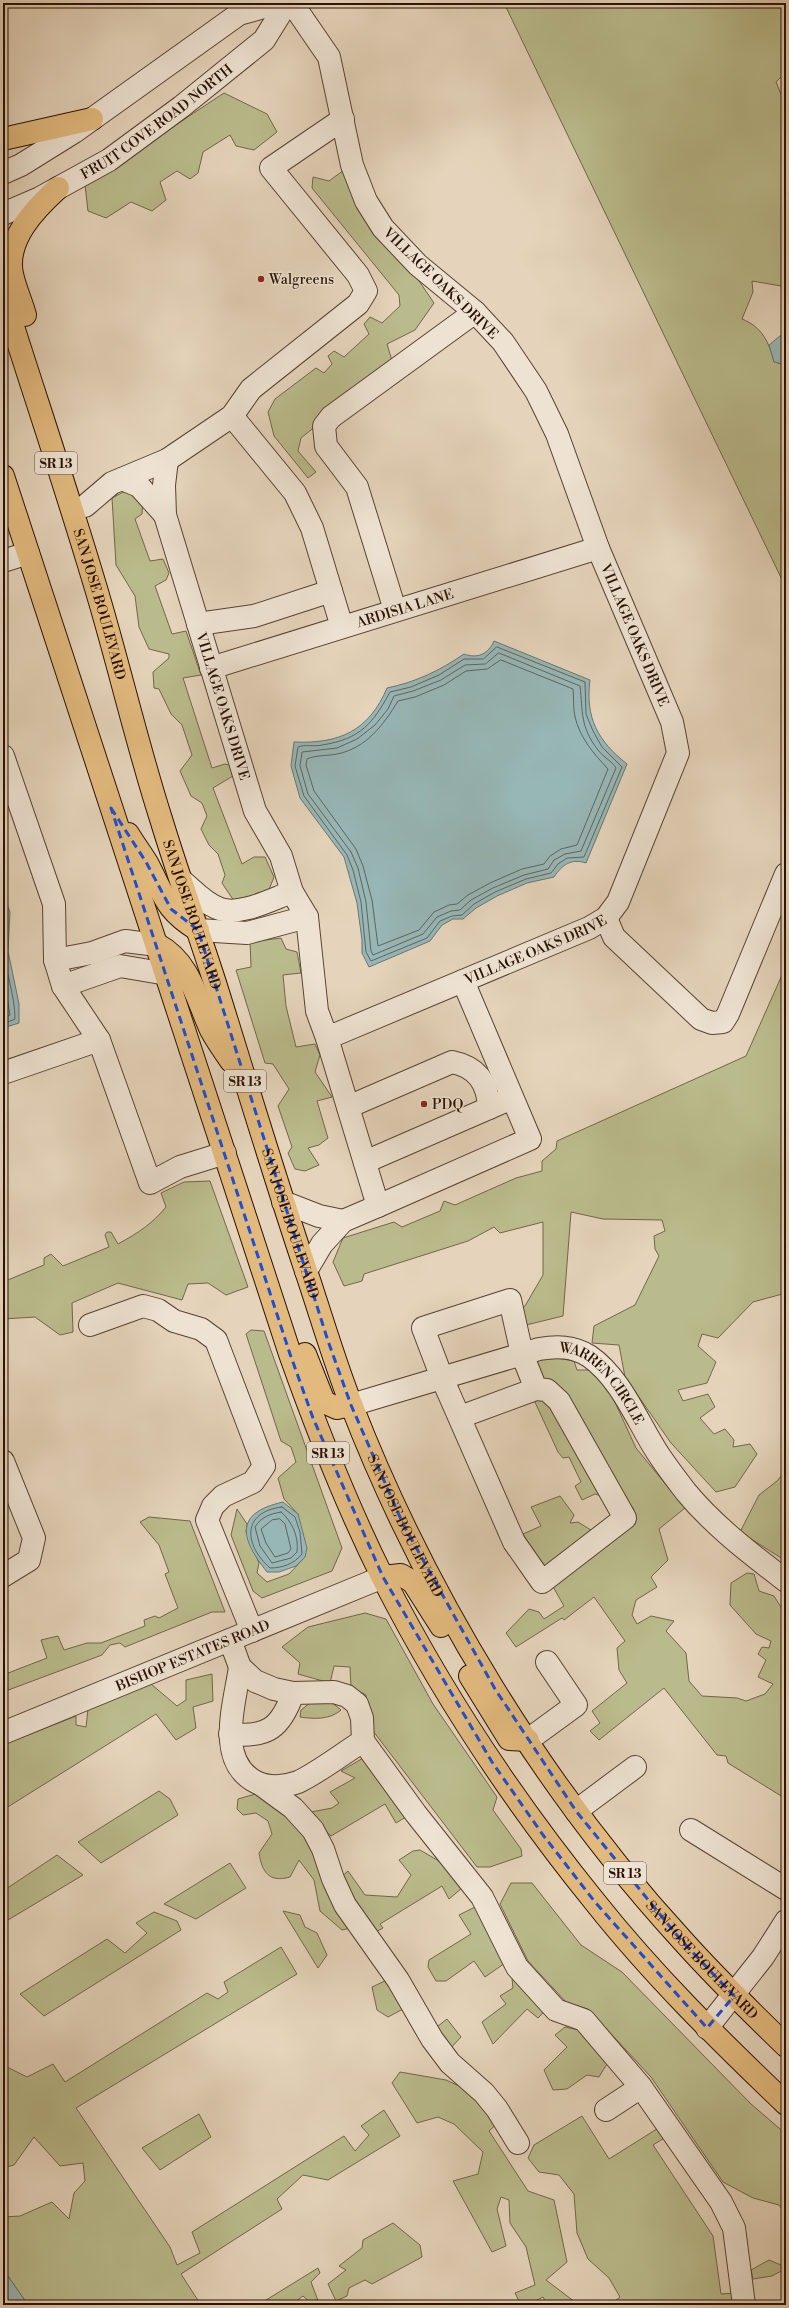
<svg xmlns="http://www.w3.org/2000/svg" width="789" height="2308" viewBox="0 0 789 2308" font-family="'Libre Bodoni',serif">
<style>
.green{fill:#babb8c;stroke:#726648}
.water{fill:#97b7b7;stroke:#6b756f}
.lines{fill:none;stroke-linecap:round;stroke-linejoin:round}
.shore{stroke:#60645d;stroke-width:1}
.minor-casing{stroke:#594231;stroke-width:24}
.major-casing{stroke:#2a1103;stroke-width:24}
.minor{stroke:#eee3d3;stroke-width:22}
.major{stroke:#e2ba7e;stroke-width:22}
.marked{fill:none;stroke:#1d4ed8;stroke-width:3;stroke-dasharray:8 5;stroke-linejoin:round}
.poi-dot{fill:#8f2418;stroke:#eee3d3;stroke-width:1.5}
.labels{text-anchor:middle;stroke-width:3;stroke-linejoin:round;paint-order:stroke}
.shield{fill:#eee3d3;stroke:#655041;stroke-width:1}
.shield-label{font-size:13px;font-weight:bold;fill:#2a1103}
.street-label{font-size:14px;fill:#2a1103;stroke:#eee3d3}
.poi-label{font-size:14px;fill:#2a1103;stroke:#eee3d3;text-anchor:start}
</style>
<rect width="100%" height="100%" fill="#e5d4bb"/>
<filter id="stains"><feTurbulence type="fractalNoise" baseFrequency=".005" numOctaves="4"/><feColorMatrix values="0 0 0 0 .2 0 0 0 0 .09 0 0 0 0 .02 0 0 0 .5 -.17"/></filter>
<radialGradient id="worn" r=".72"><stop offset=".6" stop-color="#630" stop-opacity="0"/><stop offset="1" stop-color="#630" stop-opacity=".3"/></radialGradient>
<!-- green -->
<path class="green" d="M 504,3 L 786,3 L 786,72 L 776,82 L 786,106 L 786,280 L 781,286 L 752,281 L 753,292 L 742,319 C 762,327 769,342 774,362 L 786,365 L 786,588 Z
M 224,93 L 267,114 L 277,132 L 254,150 L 236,146 L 230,135 L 203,152 L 198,173 L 190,179 L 177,171 L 160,182 L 166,200 L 152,211 L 131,202 L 106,218 L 88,211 L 85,185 Z
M 344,170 L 357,208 L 417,278 L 434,303 L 415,330 L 387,344 L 393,364 L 301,438 L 298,451 L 316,472 L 308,478 L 274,436 L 268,412 L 275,399 L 316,368 L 324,373 L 332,364 L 328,356 L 334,351 L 344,357 L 369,334 L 364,324 L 370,317 L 382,323 L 400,306 L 399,295 L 312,188 L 313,177 L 329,181 Z
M 127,490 L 143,499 L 142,514 L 135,519 L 150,561 L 163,559 L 169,573 L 166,580 L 155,586 L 172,634 L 186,631 L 201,675 L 183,678 L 212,768 L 225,764 L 233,766 L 233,776 L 213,788 L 242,864 L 254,857 L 265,857 L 274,877 L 268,892 L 234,901 L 222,883 L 225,875 L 218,854 L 209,845 L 201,829 L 207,816 L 202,803 L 191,796 L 180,771 L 192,755 L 182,725 L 171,714 L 159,689 L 154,688 L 153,672 L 169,658 L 169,654 L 149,649 L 139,627 L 135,596 L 116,565 L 112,498 Z
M 281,938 L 286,949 L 297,952 L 301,973 L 283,975 L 286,1006 L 296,1047 L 315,1044 L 320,1055 L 315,1072 L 332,1097 L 317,1101 L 328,1138 L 319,1145 L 308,1148 L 319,1165 L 305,1171 L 295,1169 L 288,1153 L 292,1147 L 278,1106 L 289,1089 L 273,1064 L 265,1063 L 236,970 L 251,967 L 250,942 Z
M 786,966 L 786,1293 L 753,1302 L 718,1338 L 702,1334 L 698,1346 L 716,1362 L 707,1383 L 678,1390 L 683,1401 L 708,1394 L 715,1407 L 700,1418 L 714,1434 L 725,1429 L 734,1440 L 733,1447 L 750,1444 L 757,1454 L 735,1487 L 716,1492 L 671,1443 L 625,1377 L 619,1345 L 592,1343 L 594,1326 L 635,1305 L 659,1256 L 655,1249 L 654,1236 L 665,1231 L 662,1220 L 603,1219 L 571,1212 L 563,1316 L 526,1325 L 520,1309 L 525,1306 L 543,1275 L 543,1222 L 500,1233 L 494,1227 L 468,1241 L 364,1274 L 362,1281 L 344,1286 L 333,1262 L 343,1238 L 394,1222 L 402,1227 L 440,1211 L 444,1201 L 455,1205 L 516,1178 L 542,1171 L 542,1161 L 556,1149 L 557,1141 L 746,1056 Z
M 210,1181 L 248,1287 L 226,1295 L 208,1283 L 188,1284 L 182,1300 L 118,1283 L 72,1303 L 73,1332 L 60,1335 L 35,1317 L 3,1319 L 3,1282 L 44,1265 L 44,1258 L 51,1254 L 63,1266 L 109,1247 L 105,1235 L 107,1232 L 111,1232 L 118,1244 C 138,1233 152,1224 166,1207 L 161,1193 L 184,1182 Z
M 251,1330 L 264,1331 L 342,1548 L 332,1571 L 262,1598 L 253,1591 L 231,1535 L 237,1509 L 247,1524 L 246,1532 L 259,1563 L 257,1573 L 267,1582 L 289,1574 L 305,1557 L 298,1514 L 284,1499 L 278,1478 L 296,1462 L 291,1447 L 281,1441 L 246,1334 Z
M 557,1358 L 574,1361 L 577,1370 L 592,1370 L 607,1385 L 636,1448 L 685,1508 L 659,1529 L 668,1560 L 651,1577 L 657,1587 L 636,1600 L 632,1615 L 637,1624 L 651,1616 L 674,1621 L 666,1631 L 686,1653 L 689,1681 L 702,1696 L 737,1698 L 746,1701 L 765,1694 L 773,1684 L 758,1677 L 766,1660 L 758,1654 L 762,1647 L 769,1648 L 771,1641 L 756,1634 L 730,1605 L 731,1583 L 747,1573 L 754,1574 L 759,1591 L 774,1596 L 786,1615 L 786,1799 L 728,1763 L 726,1756 L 717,1755 L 664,1688 L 599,1740 L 590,1731 L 600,1723 L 592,1711 L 627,1683 L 619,1670 L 617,1648 L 625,1641 L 594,1597 L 564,1620 L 562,1618 L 516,1647 L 506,1633 L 529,1609 L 539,1612 L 544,1619 L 564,1606 L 523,1534 L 541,1526 L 531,1507 L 560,1496 L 574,1515 L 570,1523 L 578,1522 L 591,1530 L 604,1521 L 614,1520 L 634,1509 L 623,1496 L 610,1499 L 595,1494 L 582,1500 L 575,1486 L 581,1482 L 569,1457 L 563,1458 L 558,1452 L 534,1400 L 531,1373 L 539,1359 Z
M 786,1470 L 786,1561 L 740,1532 L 759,1495 L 777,1481 Z
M 149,1517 L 190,1521 L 225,1612 L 212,1612 L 125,1647 L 120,1643 L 110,1645 L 102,1655 L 3,1692 L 3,1675 L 47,1658 L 41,1640 L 58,1636 L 64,1650 L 87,1643 L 101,1643 L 145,1626 L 144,1620 L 155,1616 L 159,1618 L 178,1608 L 165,1574 L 169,1572 L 159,1545 L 140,1522 Z
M 365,1613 L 386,1619 L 433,1704 L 497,1797 L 493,1810 L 521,1849 L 522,1856 L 490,1867 L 477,1867 L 370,1727 L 366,1695 L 351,1687 L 350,1667 L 334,1666 L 330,1683 L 298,1674 L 300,1663 L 282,1647 L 308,1627 Z
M 212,1674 L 213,1701 L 193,1707 L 196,1728 L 176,1740 L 156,1714 L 3,1810 L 3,1745 L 76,1716 L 76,1725 L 86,1727 L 88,1709 L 151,1684 L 177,1706 L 186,1700 L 186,1680 Z
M 316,1698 L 330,1701 L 341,1710 C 330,1720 313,1719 300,1717 L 301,1710 Z
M 365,1757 L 406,1817 L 396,1823 L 385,1804 L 331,1836 L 308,1816 L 311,1812 L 332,1808 L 339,1803 L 330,1792 L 355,1778 L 341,1771 Z
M 159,1791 L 170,1799 L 178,1815 L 101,1863 L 78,1842 Z
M 259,1793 L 296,1818 L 355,1927 L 342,1930 L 320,1911 L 314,1880 L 299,1860 L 290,1877 C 269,1883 262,1872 259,1853 L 272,1834 L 268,1821 L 256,1813 L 243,1815 L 237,1809 L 238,1799 Z
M 420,1850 L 439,1861 L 462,1888 L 449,1899 L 442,1886 L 380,1924 L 383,1928 L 374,1933 L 338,1880 L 348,1871 L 365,1895 L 397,1897 L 411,1875 L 399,1860 L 413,1851 Z
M 57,1855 L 83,1875 L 3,1923 L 3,1891 Z
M 230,1863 L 246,1888 L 196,1919 L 164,1904 Z
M 511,1883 L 532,1883 L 581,1945 L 622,1972 L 751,2104 L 786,2134 L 786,2214 L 779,2205 L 753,2198 L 723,2182 L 651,2077 L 588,2009 L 567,2003 L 528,1961 L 500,1904 Z
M 479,1905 L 508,1961 L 485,1977 L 474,1961 L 446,1981 L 436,1981 L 428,1967 L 429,1960 L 471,1934 L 459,1915 Z
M 283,1911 L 300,1915 L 305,1927 L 317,1933 L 327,1955 L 318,1968 Z
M 154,1912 L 177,1921 L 181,1930 L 44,2016 L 20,1994 L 107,1939 L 125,1953 L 147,1933 L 136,1923 Z
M 281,1947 L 297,1974 L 76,2108 L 170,2247 L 177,2265 L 200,2253 L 192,2232 L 344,2136 L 355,2151 L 369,2135 L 361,2126 L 384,2110 L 400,2136 L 328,2180 L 303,2175 L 277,2199 L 282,2209 L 181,2274 L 201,2305 L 33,2305 L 26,2302 L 3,2269 L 3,2217 L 20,2216 L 52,2202 L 69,2219 L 74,2193 L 85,2181 L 83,2163 L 60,2166 L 34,2137 L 14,2165 L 3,2168 L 3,2065 L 27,2077 L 53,2064 L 65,2082 L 207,1993 L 218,1999 L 228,1992 L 224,1982 Z
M 519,1975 L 548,2008 L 538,2018 L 527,2009 L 493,2044 L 482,2022 L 506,2004 L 500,1996 L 513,1988 L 512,1979 Z
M 389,1979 L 403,2009 L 388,2017 L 377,2010 L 372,1987 Z
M 447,2019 L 461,2037 L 448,2051 L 433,2030 Z
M 565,2027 L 579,2030 L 608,2062 L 599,2077 L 587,2075 L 567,2089 L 553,2090 L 544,2070 L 567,2047 L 555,2035 Z
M 400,2072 L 446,2080 L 470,2091 L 499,2122 L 489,2131 L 528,2191 L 554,2200 L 567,2262 L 546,2280 L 579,2305 L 547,2305 L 543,2297 L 528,2305 L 521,2305 L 515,2293 L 535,2285 L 526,2247 L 510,2223 L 509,2200 L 501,2197 L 497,2209 L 506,2246 L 492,2252 L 453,2181 L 478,2174 L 483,2152 L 454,2124 L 438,2117 L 417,2123 L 392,2083 Z
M 199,2114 L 211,2137 L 160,2170 L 142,2148 Z
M 582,2116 L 609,2159 L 660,2127 L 666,2137 L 653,2145 L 713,2236 L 721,2294 L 735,2293 L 737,2305 L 610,2305 L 620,2297 L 609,2278 L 588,2259 L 577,2233 L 574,2194 L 559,2175 L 539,2172 L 528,2158 L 534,2145 Z
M 393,2223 L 420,2245 L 422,2257 L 372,2284 L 365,2280 L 349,2288 L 347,2296 L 336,2301 L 328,2284 L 346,2270 L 339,2266 L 362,2248 L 363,2240 Z
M 769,2260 L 781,2265 L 785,2269 L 772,2276 L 753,2279 L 751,2270 Z
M 318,2268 L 320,2273 L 311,2282 L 319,2303 L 313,2305 L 303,2296 L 291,2305 L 258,2305 Z"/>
<!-- water -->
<path class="water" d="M 786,331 L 786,365 L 774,362 L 769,345 Z
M 494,641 L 590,680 C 585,718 598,741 627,764 L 586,863 C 571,858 562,865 554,877 L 527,883 L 497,896 L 476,908 L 463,919 L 453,919 L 442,925 L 430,941 L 369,967 L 362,953 L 362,940 L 357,903 L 344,857 L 300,798 L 291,766 L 294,742 C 339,744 369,731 387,688 C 416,682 439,671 464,654 C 478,659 488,654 494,641 Z
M 3,894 L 10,912 L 8,951 L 19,1004 L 19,1023 L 3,1028 Z
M 283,1502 L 298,1514 L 307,1548 L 305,1557 L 296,1566 L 279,1572 L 267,1572 C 240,1538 234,1513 283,1502 Z
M 3,2269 L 26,2302 L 33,2305 L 3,2305 Z"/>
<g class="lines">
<!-- shore -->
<path class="shore" d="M 497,647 L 585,682 L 586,714 L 593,731 L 602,747 L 622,767 L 584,857 L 567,858 L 558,864 L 551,873 L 526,879 L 495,892 L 474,904 L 462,915 L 452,916 L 440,921 L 427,938 L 371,961 L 366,952 L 361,902 L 353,870 L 347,855 L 304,796 L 295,766 L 298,747 C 304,744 315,747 322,745 C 361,739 373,723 390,692 L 411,687 L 439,675 L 464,659 L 483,659 Z
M 499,653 L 580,686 C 583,712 580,727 598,750 C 603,757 613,762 616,768 L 581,851 L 565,854 L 554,860 L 548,869 L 524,875 L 493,888 L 471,900 L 460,910 L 451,911 L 437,917 L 423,934 L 373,955 L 371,951 L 366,902 L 358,868 L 351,852 L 308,794 L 300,766 L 302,752 L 337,748 L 357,739 L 375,725 L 388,709 L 394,696 L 413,691 L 441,680 L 465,665 L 485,664 Z
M 501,660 L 573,689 C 574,698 573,708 575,717 C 580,738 594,754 608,769 L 577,845 L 561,849 L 550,856 L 544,864 L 522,869 L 490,883 L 468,895 L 457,904 L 449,905 L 434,912 L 419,930 L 378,946 L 372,900 L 363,866 L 356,849 L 314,791 L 306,765 L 307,759 C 315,755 328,756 337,754 C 367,748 384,724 398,701 L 415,697 L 444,685 L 466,671 L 487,669 Z
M 3,905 C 8,920 2,936 4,951 C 6,974 15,996 15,1019 L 3,1024
M 3,972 L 10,1015 L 3,1019
M 282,1507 L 295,1517 L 300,1532 L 302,1554 C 294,1564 282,1568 270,1568 C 244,1545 241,1512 282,1507 Z
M 281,1512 C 292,1521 299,1537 297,1552 L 291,1558 L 272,1563 L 260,1546 L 255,1527 C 261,1517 270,1514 281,1512 Z
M 280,1519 L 285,1524 L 291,1549 L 288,1553 L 275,1557 L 266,1543 L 261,1529 L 272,1520 Z"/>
<!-- minor casing -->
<g class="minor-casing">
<g id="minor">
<path d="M 3,173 L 21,165 L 74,132 L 239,14 L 278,3"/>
<path id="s1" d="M 3,214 L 40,198 L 109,160 L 181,107 L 264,40 L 287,3"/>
<path d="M 232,416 L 295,493 L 312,528 L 342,627"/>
<path id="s2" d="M 167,460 L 164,485 L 165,515 L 255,811 L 281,856 L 292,892 L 307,917 L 317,1011 L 327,1038 L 589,928 L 606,918 L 618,902 L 678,753 L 672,722 L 598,548 L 557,434 L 536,391 L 503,342 L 475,312 L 418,265 L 383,228 L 366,201 L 352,165 L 329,57 L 292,3"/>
<path d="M 122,479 L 139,486 L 165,515"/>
<path d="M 85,506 L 112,483 L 167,460 L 232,416 L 251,389 L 358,304 L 366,291 L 358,275 L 271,168 L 343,119"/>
<path d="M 3,561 L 28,553"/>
<path d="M 395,610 L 357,487 L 326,446 L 324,426 L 331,417 L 475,312"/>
<path d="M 198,624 L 254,616 L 331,591"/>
<path id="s3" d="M 211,668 L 598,548"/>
<path d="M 3,756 L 54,904 L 55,960 L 63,986 L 99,1040 L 3,1073"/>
<path d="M 182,881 C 194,891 205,904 220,909 C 241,916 272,899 292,892"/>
<path d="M 606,918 L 614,937 L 701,1019 L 712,1023 L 723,1022 L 728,1014 L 786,874"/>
<path d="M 198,930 L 247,933 L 307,917"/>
<path d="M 55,960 L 92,953 L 125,941 L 157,945"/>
<path d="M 63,986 L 120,966 L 167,974"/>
<path d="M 327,1038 L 378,1206 L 530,1139 L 463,981"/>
<path d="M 99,1040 L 150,1183 L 180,1167 L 225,1153"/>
<path d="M 348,1107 L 452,1062 C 477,1067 488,1083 489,1108"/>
<path d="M 365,1162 L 503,1102"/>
<path d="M 283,1202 L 319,1216 L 343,1221"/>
<path d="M 306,1271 L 322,1244 L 343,1221 L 378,1206"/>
<path d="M 90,1325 L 143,1306 L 158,1310 L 174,1321 L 201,1329 L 216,1340 L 264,1466 L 253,1482 L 223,1496 L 213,1506 L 207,1520 L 252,1631"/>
<path id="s4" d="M 351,1405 L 539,1349 C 557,1346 573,1346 589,1356 C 621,1378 637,1421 657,1452 C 666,1466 676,1479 686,1492 C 714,1526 751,1554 786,1581"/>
<path d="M 460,1417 L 536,1389 L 547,1390 L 559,1401 L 625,1518 L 542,1582 L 514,1542 L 442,1378 L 423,1328 L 510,1300 L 522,1354 L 536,1389"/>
<path d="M 3,1461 L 34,1538 L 29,1560 L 3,1576"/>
<path d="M 230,1640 L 240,1667 L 255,1681 L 274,1689 L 293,1693 L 334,1692 L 347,1696 L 357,1704 L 362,1718 L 363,1741 L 416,1814 L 482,1897 L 517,1967 L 556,2010 L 584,2020 L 641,2087 L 721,2202 L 734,2228 L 744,2305"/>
<path d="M 240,1667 C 235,1703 215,1761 256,1782 C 268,1788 285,1787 298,1782 C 316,1774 345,1752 363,1741"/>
<path id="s5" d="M 3,1733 L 383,1577"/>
<path d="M 230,1734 C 267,1738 281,1728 293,1693"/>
<path d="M 528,1740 L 576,1705 L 547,1662"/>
<path d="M 263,1786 L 293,1808 L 313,1830 L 323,1849 L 333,1879 L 345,1905 L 398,1980 L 432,2039 L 450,2063 L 484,2093 L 497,2109 L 518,2143"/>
<path d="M 576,1811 L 635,1767"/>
<path d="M 691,1830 L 786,1889"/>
<path d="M 707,2028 L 763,1957 L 786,1921"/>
<path d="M 606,2110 L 641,2087"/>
</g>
</g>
<!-- major casing -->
<g class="major-casing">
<g id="major">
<path d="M 3,139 L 92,119"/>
<path id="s6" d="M 3,295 C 35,397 70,499 100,602 C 121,674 138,747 161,819 C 178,875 198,930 216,986 C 245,1079 273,1172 304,1265 C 320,1312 333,1358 351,1404 C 425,1595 544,1790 683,1941 C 716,1978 751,2012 786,2046"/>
<path d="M 25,315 C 21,301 15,288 12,274 C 5,239 36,208 58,188"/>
<path d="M 3,476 L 290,1354 C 317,1430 347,1506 383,1578 C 441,1692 514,1802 595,1902 C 653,1975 719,2040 786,2104"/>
<path d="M 128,834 C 134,844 141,853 147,863 C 164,895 165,910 198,930"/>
<path d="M 158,945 C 190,962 197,1000 211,1030 C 217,1041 224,1051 231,1061"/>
<path d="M 305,1354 L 324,1402 L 337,1408 L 351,1405"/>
<path d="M 383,1577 L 401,1575 L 413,1582 L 441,1626"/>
<path d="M 470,1676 L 509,1739 L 528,1740"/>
</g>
</g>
<!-- minor -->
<use href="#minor" class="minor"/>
<!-- major -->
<use href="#major" class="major"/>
</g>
<!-- marked area -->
<path class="marked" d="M 111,808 L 146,862 L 171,909 L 198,930 L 328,1341 L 351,1405 L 403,1524 L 495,1689 L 576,1811 L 680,1939 L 734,1996 L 707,2028 L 595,1902 L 543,1835 L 492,1762 L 383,1577 L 313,1418 L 290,1354 Z"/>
<!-- markers -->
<g class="poi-dot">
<circle cx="261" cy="279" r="4"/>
<circle cx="424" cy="1104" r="4"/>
</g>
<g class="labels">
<!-- shield labels -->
<g class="shield">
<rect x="35" y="452" width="42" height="22" rx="3"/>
<rect x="224" y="1070" width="42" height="22" rx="3"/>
<rect x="307" y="1442" width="42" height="22" rx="3"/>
<rect x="604" y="1862" width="42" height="22" rx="3"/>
</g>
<g class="shield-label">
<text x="56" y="468">SR 13</text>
<text x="245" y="1086">SR 13</text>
<text x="328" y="1458">SR 13</text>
<text x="625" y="1878">SR 13</text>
</g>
<!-- street labels -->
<g class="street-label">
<text dy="5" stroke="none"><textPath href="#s1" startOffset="180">FRUIT COVE ROAD NORTH</textPath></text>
<text transform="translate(441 283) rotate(44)" y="5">VILLAGE OAKS DRIVE</text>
<text dy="5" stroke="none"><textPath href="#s6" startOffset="324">SAN JOSE BOULEVARD</textPath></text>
<text dy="5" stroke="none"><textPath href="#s3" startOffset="203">ARDISIA LANE</textPath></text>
<text transform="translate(635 635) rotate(67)" y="5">VILLAGE OAKS DRIVE</text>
<text dy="5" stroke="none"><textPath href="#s2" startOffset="255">VILLAGE OAKS DRIVE</textPath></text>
<text dy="5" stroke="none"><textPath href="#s6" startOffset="648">SAN JOSE BOULEVARD</textPath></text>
<text dy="5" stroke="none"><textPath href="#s2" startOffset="833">VILLAGE OAKS DRIVE</textPath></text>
<text dy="5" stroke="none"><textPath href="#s6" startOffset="972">SAN JOSE BOULEVARD</textPath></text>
<text dy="5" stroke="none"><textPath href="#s4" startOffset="275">WARREN CIRCLE</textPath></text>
<text dy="5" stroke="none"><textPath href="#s6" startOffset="1296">SAN JOSE BOULEVARD</textPath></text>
<text dy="5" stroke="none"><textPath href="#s5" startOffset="205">BISHOP ESTATES ROAD</textPath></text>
<text dy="5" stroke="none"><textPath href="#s6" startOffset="1824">SAN JOSE BOULEVARD</textPath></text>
</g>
<!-- poi labels -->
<g class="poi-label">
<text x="269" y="284">Walgreens</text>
<text x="432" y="1109">PDQ</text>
</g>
</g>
<!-- margin -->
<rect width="789" height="2308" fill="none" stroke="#e5d4bb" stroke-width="16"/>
<rect x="4" y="4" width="781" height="2300" fill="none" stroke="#2a1103" stroke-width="2"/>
<rect x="8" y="8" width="773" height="2292" fill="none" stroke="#2a1103"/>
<rect width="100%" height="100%" filter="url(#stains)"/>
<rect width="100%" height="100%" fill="url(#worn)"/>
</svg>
